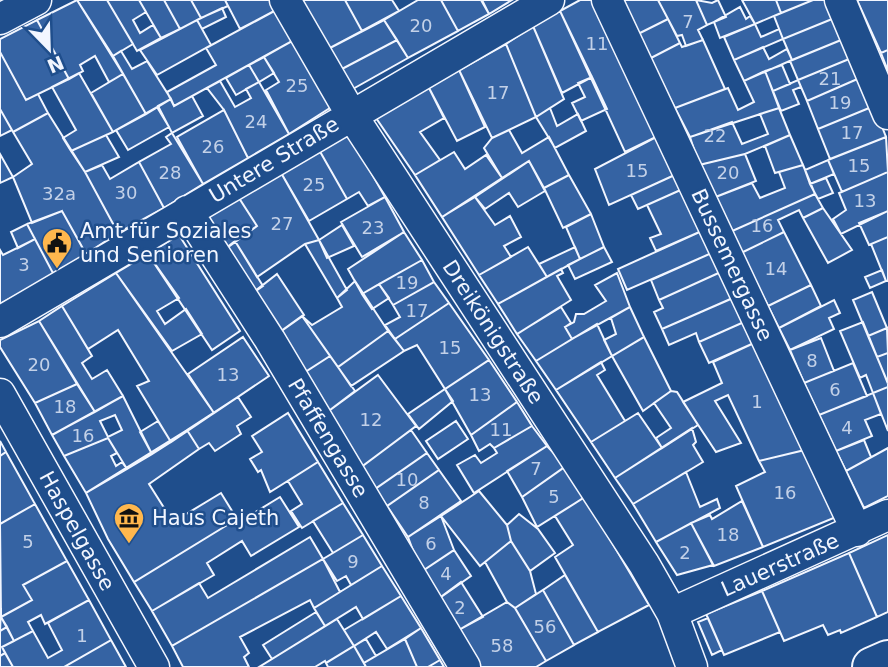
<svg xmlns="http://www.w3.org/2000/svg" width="888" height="667" viewBox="0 0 888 667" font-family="'DejaVu Sans',sans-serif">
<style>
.building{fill:#3563a3;stroke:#f2f6ff;stroke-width:2;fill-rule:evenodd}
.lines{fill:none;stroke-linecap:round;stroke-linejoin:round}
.street-casing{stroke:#f2f6ff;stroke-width:33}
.primary-casing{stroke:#f2f6ff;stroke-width:42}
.street{stroke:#1f4e8c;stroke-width:30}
.primary{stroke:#1f4e8c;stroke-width:38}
.labels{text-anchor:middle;stroke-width:5;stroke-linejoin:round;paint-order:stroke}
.number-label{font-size:18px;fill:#c3d1e8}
.street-label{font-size:21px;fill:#f2f6ff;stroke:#1f4e8c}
.poi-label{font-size:21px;fill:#f2f6ff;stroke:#1f4e8c;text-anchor:start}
</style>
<rect width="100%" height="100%" fill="#1f4e8c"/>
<!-- building -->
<path class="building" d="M 77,0 L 107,0 L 133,44 L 113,56 Z
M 77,0 L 123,74 L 109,82 L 95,56 L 80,65 L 83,71 L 69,79 L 37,20 Z
M 107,0 L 139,0 L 146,12 L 133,20 L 140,33 L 153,25 L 161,38 L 137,51 Z
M 139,0 L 164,0 L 180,29 L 161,38 Z
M 164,0 L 191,0 L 201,18 L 180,29 Z
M 191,0 L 225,0 L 228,6 L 201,18 Z
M 225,0 L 273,0 L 278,9 L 240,29 Z
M 301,0 L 345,0 L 362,31 L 328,49 Z
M 345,0 L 392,0 L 399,11 L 362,31 Z
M 418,0 L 441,0 L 458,31 L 408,58 L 384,20 Z
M 441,0 L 481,0 L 489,14 L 458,31 Z
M 482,0 L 512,0 L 489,14 Z
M 580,0 L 597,0 L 660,135 L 625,152 L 560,11 Z
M 619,0 L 658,0 L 668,19 L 636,35 Z
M 658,0 L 696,0 L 707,25 L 698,30 L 703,40 L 686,46 L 682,35 L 677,36 Z
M 696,0 L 712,3 L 718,0 L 726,17 L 707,25 Z
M 742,0 L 776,0 L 781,13 L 755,24 Z
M 776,0 L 813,0 L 781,13 Z
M 813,0 L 830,0 L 837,17 L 783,39 L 774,16 Z
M 857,0 L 888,0 L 888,50 L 881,53 Z
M 740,7 L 746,19 L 750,16 L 755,24 L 720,38 L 714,22 Z
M 222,8 L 226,17 L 202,29 L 197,20 Z
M 278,9 L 294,40 L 174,106 L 167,92 L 216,65 L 206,48 Z
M 560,11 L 592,77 L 562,93 L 533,26 Z
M 837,17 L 846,38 L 792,60 L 783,39 Z
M 668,19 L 680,43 L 649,59 L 636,35 Z
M 37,20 L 69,79 L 26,100 L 0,52 L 0,39 Z
M 197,20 L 211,45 L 157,75 L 140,50 Z
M 384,20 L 397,40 L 340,70 L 328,49 Z
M 755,24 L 761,37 L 779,29 L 783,39 L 734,60 L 724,37 Z
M 533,26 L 564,99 L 536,117 L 506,44 Z
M 846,38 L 854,57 L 798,80 L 790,61 Z
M 294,40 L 333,106 L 289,134 L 266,90 L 279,82 L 264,57 Z
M 397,40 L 408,58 L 351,90 L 340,70 Z
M 703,40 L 725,89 L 675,108 L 649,59 L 680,43 L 682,47 Z
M 506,44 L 536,117 L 492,138 L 459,70 Z
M 763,47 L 769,59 L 787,49 L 792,60 L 744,81 L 734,60 Z
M 888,50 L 888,71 L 881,53 Z
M 121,51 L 132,69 L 147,61 L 171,99 L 146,114 L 113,56 Z
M 0,52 L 26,100 L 38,94 L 48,113 L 13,132 L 0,109 Z
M 264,57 L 274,73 L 259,82 L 249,65 Z
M 854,57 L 862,77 L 807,101 L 798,80 Z
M 249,65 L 259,82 L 236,95 L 226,78 Z
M 782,65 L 790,84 L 773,91 L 765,71 Z
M 459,70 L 485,127 L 457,141 L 428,86 Z
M 765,71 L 779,108 L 690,137 L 675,108 L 728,88 L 738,110 L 754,102 L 744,81 Z
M 79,73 L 113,132 L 71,151 L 63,138 L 76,130 L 52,87 Z
M 123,74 L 146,114 L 113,132 L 91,93 Z
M 592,77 L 607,109 L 581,121 L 572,103 L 585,97 L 578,83 Z
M 862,77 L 874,106 L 818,129 L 807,101 Z
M 798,80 L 801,87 L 793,90 L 799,104 L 781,111 L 773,91 Z
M 220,81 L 235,107 L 251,98 L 246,89 L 259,82 L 289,134 L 248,158 L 224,110 L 207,88 Z
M 428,86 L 444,118 L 420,132 L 440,160 L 415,175 L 374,115 Z
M 192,96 L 203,116 L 172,133 L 158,106 L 171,99 L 174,106 Z
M 874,106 L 886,137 L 830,159 L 818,129 Z
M 157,107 L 169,127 L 128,150 L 116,130 Z
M 550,108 L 557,126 L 578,114 L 586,131 L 555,148 L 536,117 Z
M 779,108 L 790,135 L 745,154 L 699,165 L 690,137 L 732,122 L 742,144 L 768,134 L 760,114 Z
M 0,109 L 12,130 L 0,136 Z
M 224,110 L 248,158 L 203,184 L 177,137 Z
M 48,113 L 85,172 L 118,233 L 86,254 L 62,211 L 32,223 L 13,177 L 32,164 L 13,132 Z
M 347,130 L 385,197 L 368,206 L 359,192 L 347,199 L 318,148 Z
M 509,130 L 522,153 L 549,137 L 569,175 L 544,188 L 529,161 L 502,178 L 484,148 L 492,138 Z
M 172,133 L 203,184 L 164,208 L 139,162 L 171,144 L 166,137 Z
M 106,135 L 119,157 L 85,172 L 71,151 Z
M 660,135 L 679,173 L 609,205 L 595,169 Z
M 790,135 L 803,165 L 775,173 L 765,146 Z
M 886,137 L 888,172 L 842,192 L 828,160 Z
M 318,148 L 347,199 L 309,221 L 280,171 Z
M 454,152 L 465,169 L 486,155 L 502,178 L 442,217 L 415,175 Z
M 0,154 L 13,177 L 0,183 Z
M 745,154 L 756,181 L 713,198 L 699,165 Z
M 828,160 L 834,174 L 810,184 L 805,170 Z
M 529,161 L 545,191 L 518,207 L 509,193 L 485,209 L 475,197 Z
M 139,162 L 164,208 L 118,233 L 85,172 L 102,165 L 110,179 Z
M 803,165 L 815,194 L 730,232 L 713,198 L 752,183 L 760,198 L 785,188 L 779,172 Z
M 280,171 L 319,240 L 305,244 L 257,277 L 235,241 L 257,226 L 239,198 Z
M 888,172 L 888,211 L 841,234 L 833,219 L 846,210 L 839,193 Z
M 679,173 L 685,188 L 638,209 L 631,195 Z
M 569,175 L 591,214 L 563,228 L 544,188 Z
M 826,178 L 833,193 L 818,199 L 810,184 Z
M 685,188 L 704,230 L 656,251 L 650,238 L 661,234 L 647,205 Z
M 815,194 L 823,208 L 803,218 L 799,210 L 778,220 L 784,232 L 741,253 L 730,232 Z
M 385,197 L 404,232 L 362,257 L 341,222 Z
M 475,197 L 495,225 L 510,216 L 521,237 L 504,246 L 511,257 L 479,275 L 442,217 Z
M 239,198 L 257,226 L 220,253 L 201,220 Z
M 823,208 L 852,250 L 828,263 L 803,218 Z
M 62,211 L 86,254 L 54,275 L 27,224 Z
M 888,211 L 888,237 L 869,245 L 859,223 Z
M 591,214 L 604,247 L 580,259 L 566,227 Z
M 27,224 L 35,239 L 18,248 L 11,232 Z
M 342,225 L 354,246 L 327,258 L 319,240 Z
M 704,230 L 714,252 L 627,290 L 618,269 Z
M 404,232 L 422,260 L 362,294 L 348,269 Z
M 784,232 L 811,285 L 768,306 L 741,253 Z
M 179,235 L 240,331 L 212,350 L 148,254 Z
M 888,237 L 888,281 L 886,281 L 871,244 Z
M 35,239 L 54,275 L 0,304 L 0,250 L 3,255 Z
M 319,240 L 347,290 L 337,298 L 305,244 Z
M 235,241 L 263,286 L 250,295 L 220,253 Z
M 528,247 L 547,277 L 498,304 L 479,275 Z
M 575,247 L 580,259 L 547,277 L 539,264 Z
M 604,247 L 612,262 L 575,279 L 568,265 Z
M 714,252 L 723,271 L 659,300 L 651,280 Z
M 148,254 L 179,298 L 157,311 L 165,324 L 186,309 L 202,334 L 172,351 L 116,273 Z
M 422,260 L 434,282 L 393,305 L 379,284 Z
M 561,269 L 563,273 L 557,276 L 571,300 L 517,334 L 498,304 Z
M 882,270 L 886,281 L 870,288 L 865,277 Z
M 723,271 L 735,297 L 662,329 L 654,312 L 663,308 L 659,300 Z
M 116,273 L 214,413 L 171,442 L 137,386 L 149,381 L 118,330 L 88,349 L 62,306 Z
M 617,273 L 630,307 L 572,339 L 565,327 L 574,322 L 576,314 L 584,314 L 606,301 L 595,285 Z
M 277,274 L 304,315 L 277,334 L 250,295 Z
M 355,281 L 388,331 L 338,367 L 302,316 L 312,325 L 342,307 L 337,298 Z
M 434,282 L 449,303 L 395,339 L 385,325 L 400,317 L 393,305 Z
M 379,284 L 389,298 L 372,309 L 362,294 Z
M 811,285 L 821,306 L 779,328 L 768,306 Z
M 872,292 L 887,328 L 868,336 L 853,300 Z
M 733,298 L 744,322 L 699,342 L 696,333 L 669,345 L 662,329 Z
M 834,300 L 840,313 L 829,318 L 834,329 L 790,350 L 779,328 Z
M 449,303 L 489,360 L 445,389 L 417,345 L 404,351 L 395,339 Z
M 62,306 L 92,356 L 82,363 L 92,379 L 107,370 L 123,396 L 95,412 L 39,321 Z
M 561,307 L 571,323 L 565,327 L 572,339 L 536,361 L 517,334 Z
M 630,307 L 644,337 L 612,356 L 604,340 L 616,334 L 611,318 Z
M 302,316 L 330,356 L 302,374 L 277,334 Z
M 39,321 L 77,384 L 35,403 L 0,347 L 0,340 Z
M 744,322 L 754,343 L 709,363 L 699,342 Z
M 863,322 L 888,384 L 888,387 L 873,393 L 866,375 L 860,378 L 840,331 Z
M 597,324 L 612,356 L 556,390 L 536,361 Z
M 887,328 L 888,353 L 877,357 L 868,336 Z
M 388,331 L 404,351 L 351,386 L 338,367 Z
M 243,337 L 269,376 L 214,413 L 188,374 Z
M 644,337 L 671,391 L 643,411 L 612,356 Z
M 821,338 L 834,371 L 804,383 L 790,350 Z
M 754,343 L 809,449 L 759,461 L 728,395 L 715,401 L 741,443 L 716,452 L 683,402 L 722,383 L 713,362 Z
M 888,353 L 888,383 L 877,357 Z
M 330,356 L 355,391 L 326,413 L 302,374 Z
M 489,360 L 517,402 L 471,435 L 445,389 Z
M 601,362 L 605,370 L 597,375 L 625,421 L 591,442 L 556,390 Z
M 853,363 L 867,396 L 819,415 L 804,383 Z
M 378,375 L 416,426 L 360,468 L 326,413 Z
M 77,384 L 95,412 L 52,435 L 35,403 Z
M 888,387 L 888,431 L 873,393 Z
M 445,389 L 453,401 L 419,429 L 408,414 Z
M 671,391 L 677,392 L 698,425 L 662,448 L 656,438 L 671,428 L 654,403 Z
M 873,393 L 881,414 L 865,420 L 872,436 L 836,451 L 819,415 Z
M 123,396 L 152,454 L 127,469 L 108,438 L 64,456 L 52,435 ZM 115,415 L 122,430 L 108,437 L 100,421 Z
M 238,397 L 251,417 L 237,426 L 241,434 L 215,451 L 209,443 L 199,449 L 187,430 Z
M 517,402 L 532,426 L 494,448 L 490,444 L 479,451 L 471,435 Z
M 288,413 L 318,462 L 270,492 L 261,470 L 258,472 L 250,459 L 262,452 L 252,436 Z
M 638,413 L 662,448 L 615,478 L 591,442 Z
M 158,421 L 171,442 L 152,454 L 140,432 Z
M 456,421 L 468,439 L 438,459 L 426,441 Z
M 532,426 L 547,446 L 474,493 L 457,465 L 475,455 L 481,463 L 497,453 L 494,448 Z
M 692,428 L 696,442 L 693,445 L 703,462 L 633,504 L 615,478 Z
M 187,430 L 199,449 L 149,484 L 173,522 L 221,493 L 237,519 L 134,582 L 108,539 L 86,493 Z
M 411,430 L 427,453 L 375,489 L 360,468 Z
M 108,438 L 117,453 L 111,456 L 116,466 L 122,462 L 127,469 L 86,493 L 64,456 Z
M 864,440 L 871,457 L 846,471 L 836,451 Z
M 0,441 L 6,452 L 0,456 Z
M 547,446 L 566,466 L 522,497 L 507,471 Z
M 888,448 L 888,496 L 864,508 L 846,471 Z
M 809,449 L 841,515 L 763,547 L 736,486 L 765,472 L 759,461 Z
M 6,452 L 35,504 L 0,524 L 0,456 Z
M 427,453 L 439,470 L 387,506 L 375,489 Z
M 318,462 L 343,503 L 302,528 L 291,511 L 302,504 L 288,481 Z
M 566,466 L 585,497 L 537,527 L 522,497 Z
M 439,470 L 461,501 L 408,537 L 387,506 Z
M 686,472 L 700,507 L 717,499 L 720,508 L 656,542 L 633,504 Z
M 479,491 L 507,525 L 511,541 L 480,566 L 441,516 Z
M 280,497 L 299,527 L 251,556 L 242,541 L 207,563 L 214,575 L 152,611 L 134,582 L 237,519 L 239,522 Z
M 585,497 L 649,605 L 598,632 L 555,557 L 573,545 L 555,516 Z
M 742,501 L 763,547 L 714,566 L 691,523 L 710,515 L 712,519 Z
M 343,503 L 363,535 L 333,553 L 313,521 Z
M 35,504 L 67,561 L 23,585 L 32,600 L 1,617 L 0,524 Z
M 519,514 L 538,529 L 555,553 L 530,571 L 511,541 L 507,525 Z
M 441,516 L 454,550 L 421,572 L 408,537 Z
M 691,523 L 713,565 L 677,575 L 656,542 Z
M 363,535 L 382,566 L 351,585 L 346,576 L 337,581 L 323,559 Z
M 888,535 L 888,612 L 877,617 L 849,553 Z
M 310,537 L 323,559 L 172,646 L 152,611 L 199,583 L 208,598 Z
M 511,541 L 530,571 L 536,594 L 515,608 L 507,602 L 485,562 Z
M 454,550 L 471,576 L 438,599 L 421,572 Z
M 849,553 L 877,617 L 841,633 L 840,630 L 828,635 L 823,625 L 784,641 L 762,591 Z
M 323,559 L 340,592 L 314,608 L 310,600 L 240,637 L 249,653 L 244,657 L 249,667 L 183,667 L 172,646 Z
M 67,561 L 89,600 L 45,624 L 41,615 L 28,622 L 33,631 L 14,641 L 1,617 L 32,600 L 23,585 Z
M 382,566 L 401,596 L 363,619 L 356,607 L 325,626 L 314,608 Z
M 565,575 L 598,632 L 574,645 L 543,590 Z
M 461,582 L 483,617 L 457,631 L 438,599 Z
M 543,590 L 574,645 L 546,661 L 515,608 Z
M 762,591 L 780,632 L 724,655 L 706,614 Z
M 401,596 L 421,628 L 387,649 L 376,632 L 354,646 L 344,630 Z
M 89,600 L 111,640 L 64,667 L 13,667 L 2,647 L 33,631 L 48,658 L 62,650 L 48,623 Z
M 507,602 L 515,608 L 546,661 L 536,667 L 479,667 L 457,631 Z
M 1,608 L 1,617 L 7,627 L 0,631 Z
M 316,612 L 325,626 L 272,659 L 263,645 Z
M 708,618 L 722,650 L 712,655 L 698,622 Z
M 337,619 L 354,646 L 326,663 L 325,661 L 315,667 L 259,667 Z
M 7,627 L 14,641 L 2,647 L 5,653 L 0,656 L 0,631 Z
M 421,628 L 440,660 L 428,667 L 417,667 L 405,639 Z
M 366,639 L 376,656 L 364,663 L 354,646 Z
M 405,639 L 417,667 L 366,667 L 364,663 Z
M 111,640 L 126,667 L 64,667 Z
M 354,646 L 366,667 L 328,667 L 326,663 Z
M 5,653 L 13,667 L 0,667 L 0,656 Z
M 440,660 L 444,667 L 428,667 Z"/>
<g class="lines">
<!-- street casing -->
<g class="street-casing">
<path id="street" d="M 285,0 L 351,114 L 644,564 L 672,613 L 692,667
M 607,0 L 857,531
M 840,0 L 888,114
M 0,19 L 36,0
M 187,211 L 270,340 L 465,667
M 0,322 L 549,0
M 0,394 L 154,667
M 672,613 L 888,515"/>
</g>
<!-- primary casing -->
<g class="primary-casing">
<path id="primary" d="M 872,667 L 888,660"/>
</g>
<!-- street -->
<use href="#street" class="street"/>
<!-- primary -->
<use href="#primary" class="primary"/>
</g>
<!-- icons -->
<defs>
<g id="civic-pin" transform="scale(1.575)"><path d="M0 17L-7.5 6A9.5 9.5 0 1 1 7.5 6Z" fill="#ffb74d" stroke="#1f4e8c"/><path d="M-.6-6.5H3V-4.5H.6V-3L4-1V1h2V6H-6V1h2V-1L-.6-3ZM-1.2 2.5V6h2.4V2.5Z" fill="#111"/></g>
<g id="museum-pin" transform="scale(1.575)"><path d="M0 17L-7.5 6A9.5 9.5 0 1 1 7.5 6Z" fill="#ffb74d" stroke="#1f4e8c"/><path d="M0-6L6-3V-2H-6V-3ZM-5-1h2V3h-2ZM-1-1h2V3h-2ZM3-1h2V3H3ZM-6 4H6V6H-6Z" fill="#111"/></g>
</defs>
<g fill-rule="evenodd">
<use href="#civic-pin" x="57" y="243"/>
<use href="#museum-pin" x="129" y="518"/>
</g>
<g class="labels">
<!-- number labels -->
<g class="number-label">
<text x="688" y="28">7</text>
<text x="421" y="32">20</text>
<text x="597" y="50">11</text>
<text x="830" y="85">21</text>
<text x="297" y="92">25</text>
<text x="498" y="99">17</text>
<text x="840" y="109">19</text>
<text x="256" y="128">24</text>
<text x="852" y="139">17</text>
<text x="715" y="142">22</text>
<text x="213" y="153">26</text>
<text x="859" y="172">15</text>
<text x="637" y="177">15</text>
<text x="170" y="179">28</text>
<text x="728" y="179">20</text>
<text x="314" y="191">25</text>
<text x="126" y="199">30</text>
<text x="59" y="200">32a</text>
<text x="865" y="207">13</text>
<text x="282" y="230">27</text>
<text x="762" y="232">16</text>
<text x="373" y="234">23</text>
<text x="24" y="271">3</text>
<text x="776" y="275">14</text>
<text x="407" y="289">19</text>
<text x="417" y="317">17</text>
<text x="450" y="354">15</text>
<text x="812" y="367">8</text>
<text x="39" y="371">20</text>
<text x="228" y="381">13</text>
<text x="835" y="396">6</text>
<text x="480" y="401">13</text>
<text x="757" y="408">1</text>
<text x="65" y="413">18</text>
<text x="371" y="426">12</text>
<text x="847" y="434">4</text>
<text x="501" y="436">11</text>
<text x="83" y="442">16</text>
<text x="536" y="475">7</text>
<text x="407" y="486">10</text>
<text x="785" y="499">16</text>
<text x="554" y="503">5</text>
<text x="424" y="509">8</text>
<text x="728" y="541">18</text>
<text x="28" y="548">5</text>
<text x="431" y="550">6</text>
<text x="685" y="559">2</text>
<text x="353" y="568">9</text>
<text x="446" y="580">4</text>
<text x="460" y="614">2</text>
<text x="545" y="633">56</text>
<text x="82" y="642">1</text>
<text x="502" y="652">58</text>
</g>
<!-- street labels -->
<g class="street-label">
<text transform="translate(274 160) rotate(-31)" y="7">Untere Straße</text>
<text transform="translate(732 265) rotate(65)" y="7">Bussemergasse</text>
<text transform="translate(493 332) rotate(57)" y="7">Dreikönigstraße</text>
<text transform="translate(328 438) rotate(59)" y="7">Pfaffengasse</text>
<text transform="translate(77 531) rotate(61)" y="7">Haspelgasse</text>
<text transform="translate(780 565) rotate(-24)" y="7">Lauerstraße</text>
</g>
<!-- poi labels -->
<g class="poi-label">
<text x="80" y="238">Amt für Soziales<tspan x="80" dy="24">und Senioren</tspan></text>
<text x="152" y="525">Haus Cajeth</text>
</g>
</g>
<!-- north arrow -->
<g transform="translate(49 49) rotate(157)" stroke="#1f4e8c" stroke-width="5" paint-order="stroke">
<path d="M0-5L12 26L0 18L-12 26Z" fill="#f2f6ff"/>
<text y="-10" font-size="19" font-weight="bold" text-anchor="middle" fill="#f2f6ff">N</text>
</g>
</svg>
